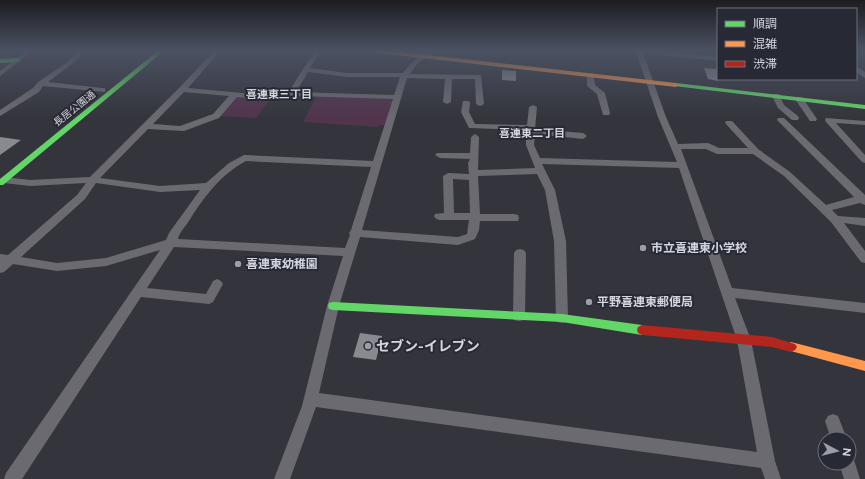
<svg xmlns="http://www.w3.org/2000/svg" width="865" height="479" viewBox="0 0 865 479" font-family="Figtree,'Noto Sans JP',sans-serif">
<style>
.green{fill:#51354d}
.building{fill:#888a90}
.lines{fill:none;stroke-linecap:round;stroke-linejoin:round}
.street{fill:#6b6a71;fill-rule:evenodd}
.fast{fill:#63d668;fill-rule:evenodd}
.slow{fill:#ff974d;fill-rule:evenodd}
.jam{fill:#b3261e;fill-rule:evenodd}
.poi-dot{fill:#9c9ea5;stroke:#272935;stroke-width:1.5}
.labels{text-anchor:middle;stroke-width:4;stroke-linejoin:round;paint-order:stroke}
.far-street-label{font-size:10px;fill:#d4d6de;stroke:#272935}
.far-neighbourhood-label{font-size:11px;font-weight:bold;fill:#d4d6de;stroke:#272935}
.poi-label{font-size:12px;font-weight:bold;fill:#d4d6de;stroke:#272935;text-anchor:start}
.near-poi-label{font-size:14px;font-weight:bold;fill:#d4d6de;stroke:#272935;text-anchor:start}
</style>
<rect width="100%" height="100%" fill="#34353c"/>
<!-- green -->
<path class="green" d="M 236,96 L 270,99 L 256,118 L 254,118 L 218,116 Z
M 317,96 L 391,99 L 393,101 L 385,125 L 378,125 L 378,127 L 305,122 L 303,121 Z"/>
<!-- building -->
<path class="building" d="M 704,68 L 718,69 L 718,81 L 708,79 Z
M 502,70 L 516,71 L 516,81 L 502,80 Z
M 0,137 L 21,140 L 0,155 Z
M 360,333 L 382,336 L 376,360 L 353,357 Z"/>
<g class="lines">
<!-- street -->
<path class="street" d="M 27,50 L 34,50 L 0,76 L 0,71 Z
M 79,50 L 85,50 L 73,63 L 48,82 L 102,88 L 105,88 L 105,92 L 43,86 L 39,92 L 0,116 L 0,110 L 33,88 L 38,82 L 69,61 Z
M 215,50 L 221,50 L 188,88 L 275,96 L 288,93 L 315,50 L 321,50 L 310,68 L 347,73 L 403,73 C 412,62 423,50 438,50 L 418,63 L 410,74 L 481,75 L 484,104 L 480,106 L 476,104 L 475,79 L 452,79 L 451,102 L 447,104 L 443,102 L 445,79 L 407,78 L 362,230 L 458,237 L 467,234 L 469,220 L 439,220 L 435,218 L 434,216 L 435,214 L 444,213 L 443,176 L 448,173 L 469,174 L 468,163 L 470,159 L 440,158 L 435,155 L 437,153 L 470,153 L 471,137 L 475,134 L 479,137 L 478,170 L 535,168 L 526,145 L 526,130 L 469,128 L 461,112 L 463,101 L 469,101 L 470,103 L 469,112 L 475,124 L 527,125 L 529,107 L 533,105 L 537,107 L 535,129 L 583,133 L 587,136 L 583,139 L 535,134 L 534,145 L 540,158 L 677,162 L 658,117 L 636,52 L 630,50 L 650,50 L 718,57 L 718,61 L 643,53 L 666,117 L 678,144 L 708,143 L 719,148 L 748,148 L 725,123 L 726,121 L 732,121 L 758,149 L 790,172 L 826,205 L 854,197 L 777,120 L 778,118 L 784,118 L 865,195 L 865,205 L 860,203 L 832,210 L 838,216 L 865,218 L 865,226 L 844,223 L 865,251 L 865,263 L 861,262 L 831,222 L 784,176 L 753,154 L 717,154 L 706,149 L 681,149 L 732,288 L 865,303 L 865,313 L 735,298 L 751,340 L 775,461 L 781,479 L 765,479 L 761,468 L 316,407 L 290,479 L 274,479 L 302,406 L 327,306 L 343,256 L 174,247 L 147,288 L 206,294 L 213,281 L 217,279 L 221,281 L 223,284 L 213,302 L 209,304 L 141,297 L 22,479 L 4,479 L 6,473 L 160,250 L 106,266 L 57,271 L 13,264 L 4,272 L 0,273 L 0,254 L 8,255 L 77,195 L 86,183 L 30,186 L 4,183 L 1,182 L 0,179 L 4,177 L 30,180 L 90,177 L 179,88 ZM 308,72 L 347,77 L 400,77 L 394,95 L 296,92 ZM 184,92 L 229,96 L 213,114 L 180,126 L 153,124 ZM 295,96 L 393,99 L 373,161 L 244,155 L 229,163 L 206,183 L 160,186 L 100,178 L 148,129 L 184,131 L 219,118 L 237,97 L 275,100 ZM 246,161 L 371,167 L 351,230 L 349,233 L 350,235 L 345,248 L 178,239 C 179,233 185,227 189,221 C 204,197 220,175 246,161 ZM 542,164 L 679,168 L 737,340 L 757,452 L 319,393 L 339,306 L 360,237 L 458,245 L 475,239 L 479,230 L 480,221 L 518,221 L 519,218 L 518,215 L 514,214 L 480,214 L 478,176 L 537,174 L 545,190 L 554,241 L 556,318 L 557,322 L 562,323 L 567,322 L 568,318 L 566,241 L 555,190 ZM 453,179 L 469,180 L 470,213 L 454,213 ZM 96,183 L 160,192 L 200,190 L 169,233 L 166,240 L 106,258 L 57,263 L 21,257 L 85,199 Z
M 856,66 L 865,72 L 865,78 L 856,72 Z
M 587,73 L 593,73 L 595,85 L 605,93 L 610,113 L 609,115 L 603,115 L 597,94 L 587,86 Z
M 773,94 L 779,94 L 784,105 L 798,116 L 799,118 L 798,120 L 792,120 L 778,108 L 772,96 Z
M 796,97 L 802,97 L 817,119 L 816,121 L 810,121 L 795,99 Z
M 826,118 L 865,121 L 865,125 L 836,123 L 865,155 L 865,163 L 862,162 L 826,122 L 825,120 Z
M 520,249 L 524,250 L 526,253 L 525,316 L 524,320 L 519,321 L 514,320 L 513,316 L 514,253 L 516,250 Z
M 833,414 L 838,416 L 847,439 L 831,439 L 825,421 L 828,416 Z
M 849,456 L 853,457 L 860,479 L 844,479 L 839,463 L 849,463 Z"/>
<!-- fast -->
<path class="fast" d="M 159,50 L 165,50 L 3,185 L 0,185 L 0,179 Z
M 0,59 L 18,58 L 21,60 L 18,62 L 0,63 Z
M 676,83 L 865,105 L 865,109 L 674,86 L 674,84 Z
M 333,302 L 562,314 L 642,325 L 646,327 L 647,330 L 646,333 L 642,335 L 562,322 L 333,310 L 329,309 L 328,306 L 329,303 Z"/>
<!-- slow -->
<path class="slow" d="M 367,50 L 383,50 L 676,83 L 679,85 L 676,87 L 370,52 Z
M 791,342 L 865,361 L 865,371 L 787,350 L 785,347 L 787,344 Z"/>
<!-- jam -->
<path class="jam" d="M 642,325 L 772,337 L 795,344 L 797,347 L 795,350 L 791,352 L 772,347 L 642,335 L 638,333 L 637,330 L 638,327 Z"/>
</g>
<!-- sky -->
<linearGradient id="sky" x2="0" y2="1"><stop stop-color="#1d1d21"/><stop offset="0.43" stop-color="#4a5161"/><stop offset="1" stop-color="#4a5161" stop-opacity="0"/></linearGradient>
<rect width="865" height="117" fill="url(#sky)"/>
<!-- markers -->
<g class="poi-dot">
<circle cx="643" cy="248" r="4"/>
<circle cx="238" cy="264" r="4"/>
<circle cx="589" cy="302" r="4"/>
<circle cx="368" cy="346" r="4"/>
</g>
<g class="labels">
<!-- far-street labels -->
<g class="far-street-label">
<text transform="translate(74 108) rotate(-39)" y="4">長居公園通</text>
</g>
<!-- far-neighbourhood labels -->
<g class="far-neighbourhood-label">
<text x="279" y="98">喜連東三丁目</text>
<text x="532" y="137">喜連東二丁目</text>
</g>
<!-- poi labels -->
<g class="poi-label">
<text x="651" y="252">市立喜連東小学校</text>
<text x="246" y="268">喜連東幼稚園</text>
<text x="597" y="306">平野喜連東郵便局</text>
</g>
<!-- near-poi labels -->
<g class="near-poi-label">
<text x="376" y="351">セブン-イレブン</text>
</g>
</g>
<!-- legend -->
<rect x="717" y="8" width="140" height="72" fill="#272935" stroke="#6c6e79"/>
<rect x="725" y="21" width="20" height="6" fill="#63d668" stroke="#6c6e79"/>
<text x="753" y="28" font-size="12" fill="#d4d6de">順調</text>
<rect x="725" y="41" width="20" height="6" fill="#ff974d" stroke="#6c6e79"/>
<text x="753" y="48" font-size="12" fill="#d4d6de">混雑</text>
<rect x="725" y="61" width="20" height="6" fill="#b3261e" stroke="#6c6e79"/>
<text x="753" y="68" font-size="12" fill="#d4d6de">渋滞</text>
<!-- north arrow -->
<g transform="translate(837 451) rotate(97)"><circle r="19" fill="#272935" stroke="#6c6e79"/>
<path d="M0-3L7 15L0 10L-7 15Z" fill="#9c9ea5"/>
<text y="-6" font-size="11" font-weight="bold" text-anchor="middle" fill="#d4d6de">N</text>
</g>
</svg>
